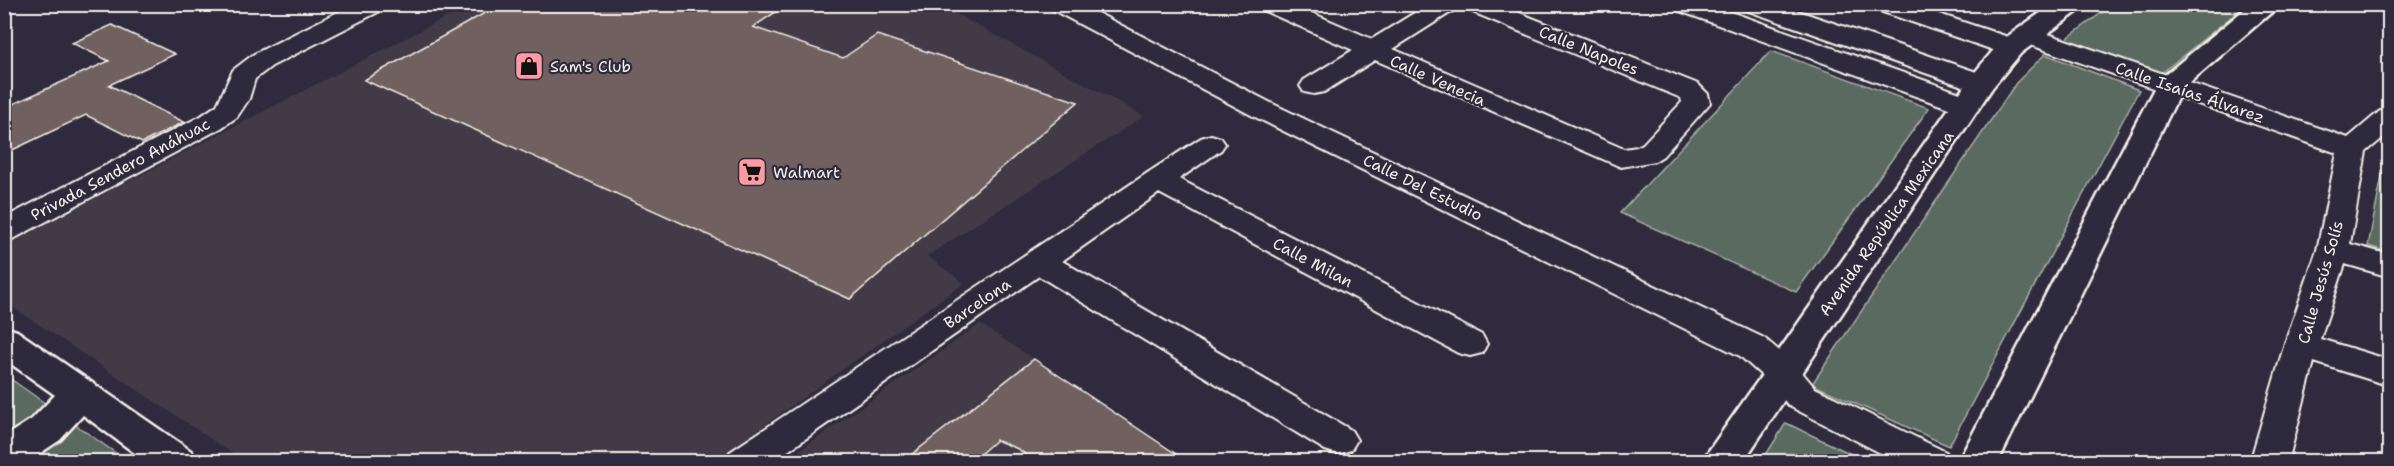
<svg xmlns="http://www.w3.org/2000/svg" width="2394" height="466" viewBox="0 0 2394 466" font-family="'Shantell Sans',sans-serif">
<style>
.built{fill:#423a47}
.green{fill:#5a6a60;stroke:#a7aea4;stroke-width:1.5}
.building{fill:#70605e;stroke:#f4f1e8;stroke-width:1.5}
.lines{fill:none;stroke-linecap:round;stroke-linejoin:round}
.street-casing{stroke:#f4f1e8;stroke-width:4}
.secondary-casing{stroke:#f4f1e8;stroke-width:5}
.primary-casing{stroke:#f4f1e8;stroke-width:5}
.street{fill:#2f2a3d;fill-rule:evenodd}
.secondary{fill:#2f2a3d;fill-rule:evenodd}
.primary{fill:#2f2a3d;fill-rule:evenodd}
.labels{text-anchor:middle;stroke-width:4.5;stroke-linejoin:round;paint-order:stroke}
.street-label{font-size:16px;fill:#f4f1e8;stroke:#2f2a3d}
.poi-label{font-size:16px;fill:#f4f1e8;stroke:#2f2a3d;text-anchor:start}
</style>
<rect width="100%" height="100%" fill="#2f2a3d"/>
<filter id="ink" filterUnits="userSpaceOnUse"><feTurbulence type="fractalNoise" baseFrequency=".0167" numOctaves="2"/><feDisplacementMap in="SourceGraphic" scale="12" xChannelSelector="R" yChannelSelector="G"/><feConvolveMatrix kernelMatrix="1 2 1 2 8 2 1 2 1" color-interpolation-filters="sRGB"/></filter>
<g filter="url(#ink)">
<!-- built -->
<path class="built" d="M 470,5 L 940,5 L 1144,116 L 927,256 L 964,283 L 714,461 L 244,461 L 5,302 L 5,245 Z
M 980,324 L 1034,359 L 1187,461 L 783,462 Z"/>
<!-- green -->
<path class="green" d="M 2112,5 L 2246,5 L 2160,74 L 2065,40 Z
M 1771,51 L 1929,108 L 1796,292 L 1620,213 Z
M 2045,54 L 2139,90 L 1949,446 L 1812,384 L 2016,83 Z
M 2389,165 L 2389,252 L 2368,246 L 2383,171 Z
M 5,375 L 127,461 L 5,461 Z
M 1786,423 L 1866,461 L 1762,461 Z"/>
<!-- building -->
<path class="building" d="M 501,4 L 788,4 L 753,27 L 843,58 L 877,35 L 1078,102 L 850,299 L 364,80 Z
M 112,25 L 175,54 L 109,85 L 184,122 L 142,143 L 86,115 L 4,154 L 4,108 L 109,61 L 72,43 Z
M 1034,359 L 1188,462 L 1036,462 L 1018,449 L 996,440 L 971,462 L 902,462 Z"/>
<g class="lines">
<!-- street casing -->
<g class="street-casing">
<path id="street" d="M 354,4 L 387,4 L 384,9 L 272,66 L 255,79 L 249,99 L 237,117 L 221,128 L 15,238 L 4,241 L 4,218 L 201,116 L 217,105 L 233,70 L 254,54 Z
M 1048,4 L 1080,4 L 1273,104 L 1764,338 L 1795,364 L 1815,388 L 1946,452 L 1952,462 L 1898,462 L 1789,406 L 1769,382 L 1740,356 L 1253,116 L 1051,9 Z
M 1257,4 L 1291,4 L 1372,39 L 1429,4 L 1459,4 L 1456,9 L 1393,49 L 1624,149 L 1637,147 L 1643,144 L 1682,102 L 1681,98 L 1465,9 L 1462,4 L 1497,4 L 1698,84 L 1708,94 L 1710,103 L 1663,156 L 1655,161 L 1621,167 L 1375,60 L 1324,92 L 1314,94 L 1304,92 L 1300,86 L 1304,80 L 1353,50 L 1260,9 Z
M 1671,4 L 1708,4 L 1977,99 L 1981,105 L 1977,111 L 1967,113 L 1957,111 L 1674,9 Z
M 1740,4 L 1778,4 L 1991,77 L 1995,83 L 1991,89 L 1981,91 L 1971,89 L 1743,9 Z
M 1871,4 L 1909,4 L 2020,41 L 2024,47 L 2020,53 L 2011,55 L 2002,53 L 1874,9 Z
M 2028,27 L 2348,138 L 2380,111 L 2390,109 L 2390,132 L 2366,152 L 2350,244 L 2390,255 L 2390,277 L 2345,264 L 2320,339 L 2390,360 L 2390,386 L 2314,362 L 2288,462 L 2250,462 L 2284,346 L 2317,250 L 2337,153 L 2019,41 L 2015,35 L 2019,29 Z
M 1211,135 L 1221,138 L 1225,144 L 1221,150 L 1179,179 L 1482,335 L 1487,344 L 1482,353 L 1470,356 L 1458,353 L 1159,193 L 1062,261 L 1351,430 L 1357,440 L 1351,450 L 1338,454 L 1325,450 L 1039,276 L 772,462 L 724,462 L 730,452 L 1146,174 L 1201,138 Z"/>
</g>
<!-- secondary casing -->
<g class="secondary-casing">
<path id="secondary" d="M 2053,4 L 2084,4 L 2080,10 L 2021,53 L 1992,88 L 1743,462 L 1701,462 L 1971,77 L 2001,41 Z
M 2251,4 L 2281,4 L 2182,89 L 1998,462 L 1958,462 L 2156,85 L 2160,79 Z"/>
</g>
<!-- primary casing -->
<g class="primary-casing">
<path id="primary" d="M 4,327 L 17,331 L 191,451 L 197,462 L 147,462 L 83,415 L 60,440 L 30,460 L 4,462 L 4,437 L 32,419 L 55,395 L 4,359 Z"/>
</g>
<!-- street -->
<use href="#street" class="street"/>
<!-- secondary -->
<use href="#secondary" class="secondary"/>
<!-- primary -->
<use href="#primary" class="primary"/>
</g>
</g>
<!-- icons -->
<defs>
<g id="shop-square" transform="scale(1.5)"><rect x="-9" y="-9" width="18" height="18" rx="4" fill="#ff9aa2" stroke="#2f2a3d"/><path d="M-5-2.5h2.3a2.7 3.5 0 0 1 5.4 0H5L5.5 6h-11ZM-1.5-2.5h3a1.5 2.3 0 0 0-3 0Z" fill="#111"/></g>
<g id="supermarket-square" transform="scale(1.5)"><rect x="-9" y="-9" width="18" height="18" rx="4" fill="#ff9aa2" stroke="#2f2a3d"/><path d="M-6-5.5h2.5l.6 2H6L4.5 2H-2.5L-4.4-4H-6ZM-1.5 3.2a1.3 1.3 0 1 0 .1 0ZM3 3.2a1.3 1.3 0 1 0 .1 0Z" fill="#111"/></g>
</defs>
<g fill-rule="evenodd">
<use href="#shop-square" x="529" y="66"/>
<use href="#supermarket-square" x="752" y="172"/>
</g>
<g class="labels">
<!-- street labels -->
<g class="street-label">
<text transform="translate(1589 50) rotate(22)" y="6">Calle Napoles</text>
<text transform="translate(1438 80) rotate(24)" y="6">Calle Venecia</text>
<text transform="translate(2190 92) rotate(19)" y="6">Calle Isaías Álvarez</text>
<text transform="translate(120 169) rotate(-28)" y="6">Privada Sendero Anáhuac</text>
<text transform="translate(1423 187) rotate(26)" y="6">Calle Del Estudio</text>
<text transform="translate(1886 223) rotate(-55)" y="6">Avenida República Mexicana</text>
<text transform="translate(1313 262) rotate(28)" y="6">Calle Milan</text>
<text transform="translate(2320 282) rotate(-74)" y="6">Calle Jesús Solís</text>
<text transform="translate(977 303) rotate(-34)" y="6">Barcelona</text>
</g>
<!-- poi labels -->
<g class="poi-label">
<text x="550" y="72">Sam's Club</text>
<text x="773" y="178">Walmart</text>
</g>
</g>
<!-- margin -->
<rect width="2394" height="466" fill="none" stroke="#2f2a3d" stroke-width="24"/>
<rect x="12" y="12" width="2370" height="442" fill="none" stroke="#f4f1e8" stroke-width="2" filter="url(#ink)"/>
</svg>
